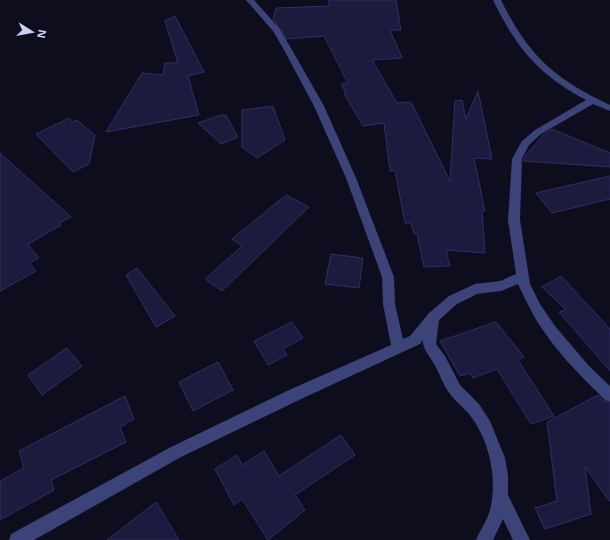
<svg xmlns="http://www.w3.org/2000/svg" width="610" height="540" viewBox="0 0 610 540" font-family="'Noto Sans',sans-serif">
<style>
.building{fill:#1c1b3d;stroke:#302e67}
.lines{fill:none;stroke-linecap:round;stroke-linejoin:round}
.minor{fill:#3b4379;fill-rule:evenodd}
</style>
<rect width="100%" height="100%" fill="#0d0d1d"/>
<!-- building -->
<path class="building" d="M 329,0 L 396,0 L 401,30 L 390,30 L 402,58 L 372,60 L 397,103 L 411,102 L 450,181 L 455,101 L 462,100 L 466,119 L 478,91 L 492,159 L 474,158 L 485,211 L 482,211 L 485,253 L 446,250 L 450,266 L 424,267 L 417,234 L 414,234 L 411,223 L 405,223 L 395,171 L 390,171 L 384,123 L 363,126 L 344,93 L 346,93 L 341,84 L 348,83 L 324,36 L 287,39 L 273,19 L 276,8 L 329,6 Z
M 175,16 L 204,72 L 188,76 L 199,115 L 106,132 L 142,73 L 163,75 L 165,63 L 178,63 L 165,21 Z
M 273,106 L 285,140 L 257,158 L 242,147 L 242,110 Z
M 221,115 L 226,115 L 238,137 L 221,144 L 198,123 Z
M 69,118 L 73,122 L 77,120 L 95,135 L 89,164 L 73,172 L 36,134 Z
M 552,129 L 610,153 L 610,167 L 523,161 L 526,155 L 544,134 Z
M 0,153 L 71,217 L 59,223 L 61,225 L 28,244 L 39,258 L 30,263 L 36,271 L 0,291 Z
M 610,176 L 610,199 L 552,213 L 536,193 Z
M 286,195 L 309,207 L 222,291 L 205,279 L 242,246 L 232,239 Z
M 331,254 L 363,258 L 359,288 L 325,284 Z
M 137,268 L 175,316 L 156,327 L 126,275 Z
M 561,276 L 610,329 L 610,371 L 559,312 L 566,310 L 542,287 Z
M 292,322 L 303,338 L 283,349 L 287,355 L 268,365 L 254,341 Z
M 496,322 L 524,357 L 518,360 L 554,416 L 531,424 L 497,369 L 473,378 L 470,373 L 460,376 L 440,341 Z
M 67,348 L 82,366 L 42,395 L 28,375 Z
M 218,362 L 233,390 L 193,411 L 179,382 Z
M 598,395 L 604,401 L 610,403 L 610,502 L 585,467 L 591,514 L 545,529 L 535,508 L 557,501 L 547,422 Z
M 125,396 L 134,419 L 120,427 L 126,442 L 51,480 L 54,490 L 0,520 L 0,481 L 24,468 L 19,451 Z
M 341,435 L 355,455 L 295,495 L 305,510 L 268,540 L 242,499 L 234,505 L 215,469 L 237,455 L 242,465 L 264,451 L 279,476 Z
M 156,502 L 179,540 L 107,540 Z"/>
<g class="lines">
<!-- minor -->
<path class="minor" d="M 246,0 L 254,0 L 279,28 L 291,48 L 324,106 L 356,178 L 394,277 L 395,304 L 403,339 L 410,336 L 429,313 L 449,296 L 475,284 L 500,281 L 516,274 L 508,220 L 512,159 L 522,141 L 535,130 L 586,100 C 538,74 517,49 493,0 L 501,0 C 528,55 554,79 610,105 L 610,111 L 593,104 L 541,134 L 529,145 L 522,159 L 520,220 L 530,284 L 540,304 L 555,326 L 589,366 L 610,386 L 610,402 L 605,400 C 584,379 562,358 545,333 C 534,318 526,301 518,284 L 501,291 L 477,294 L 457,304 L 439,320 L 436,344 L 445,356 L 460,385 L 479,404 L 490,421 L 505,458 L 508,475 L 508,495 L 530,540 L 513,540 L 503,519 L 493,540 L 476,540 C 480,530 487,521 490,510 C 498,478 489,439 469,414 C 463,407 455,401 450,394 C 443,385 440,374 434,364 C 430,356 422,349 423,340 L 420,344 L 299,400 L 181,457 L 34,540 L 9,540 L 11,534 L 171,447 L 289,390 L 391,345 L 383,304 L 382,277 L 346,178 L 314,106 L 283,48 L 273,31 Z"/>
</g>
<!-- north arrow -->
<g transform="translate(32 32) rotate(101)" stroke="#0d0d1d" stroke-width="3" paint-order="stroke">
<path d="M0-3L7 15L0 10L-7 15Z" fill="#cdcffb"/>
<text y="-6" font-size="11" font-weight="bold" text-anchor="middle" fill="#cdcffb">N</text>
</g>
</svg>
